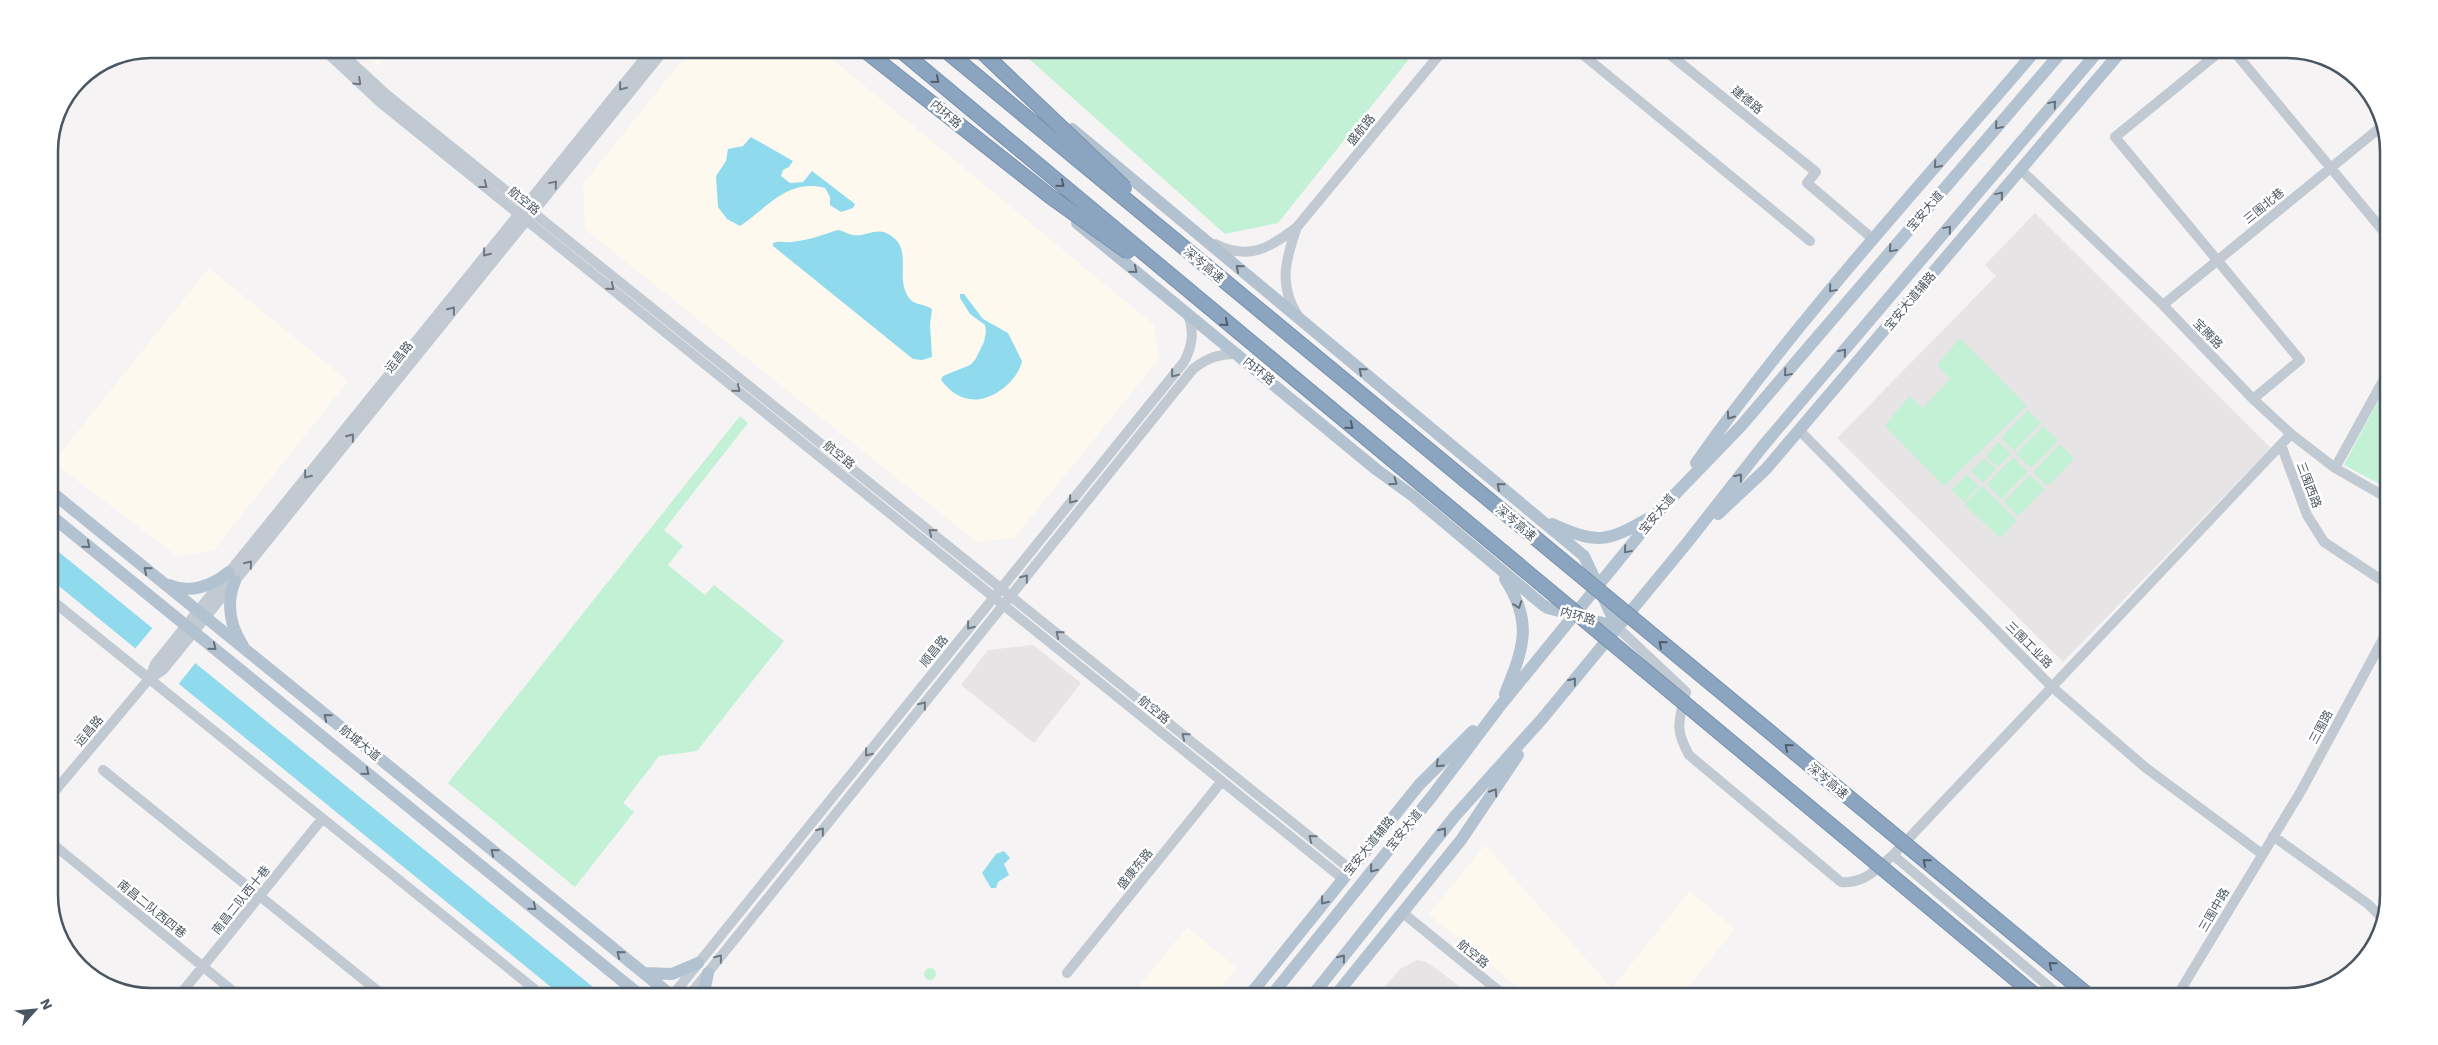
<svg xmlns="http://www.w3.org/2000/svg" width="2438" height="1045" viewBox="0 0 2438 1045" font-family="'Work Sans','Noto Sans SC',sans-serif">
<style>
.commercial{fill:#fdf9ef}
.education{fill:#e6e4e5}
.green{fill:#c3f1d5}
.water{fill:#90daee}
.pier{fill:#f5f3f3}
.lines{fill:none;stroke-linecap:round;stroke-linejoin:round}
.minor{stroke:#c1cad2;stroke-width:10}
.major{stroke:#b3c2d1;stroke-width:12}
.highway-bridge-casing{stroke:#7690ad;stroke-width:16;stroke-linecap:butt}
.highway-bridge{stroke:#8ba5c1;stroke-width:14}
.oneway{stroke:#505e6b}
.oneway2{stroke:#6e7983}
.oneway3{stroke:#64717d}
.labels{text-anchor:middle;stroke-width:5;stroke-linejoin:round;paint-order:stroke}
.street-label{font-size:12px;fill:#4a5661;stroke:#fff}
.rim{fill:none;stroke:#4a5661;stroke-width:2.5}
</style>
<rect width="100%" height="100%" fill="#f5f3f3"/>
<!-- commercial -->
<path class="commercial" d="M 358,49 L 395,49 L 378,66 Z
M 691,49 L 820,49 L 1154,325 L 1159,359 L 1014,538 L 977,542 L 585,229 L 583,184 Z
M 209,268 L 348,381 L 214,550 L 177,556 L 53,462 Z
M 1485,845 L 1612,988 L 1690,891 L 1735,929 L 1681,996 L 1528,996 L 1429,914 Z
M 1187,927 L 1237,968 L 1214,996 L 1131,996 Z"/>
<!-- education -->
<path class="education" d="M 2035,213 L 2271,448 L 2063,662 L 1837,438 L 1996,276 L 1985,265 Z
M 1033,645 L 1081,683 L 1034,743 L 961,685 L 988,650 Z
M 1417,960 L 1426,962 L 1438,970 L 1472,996 L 1377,996 L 1400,969 Z"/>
<!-- green -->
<path class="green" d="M 1018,49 L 1417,49 L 1278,223 L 1225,234 Z
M 1960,338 L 2027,406 L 1944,486 L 1885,426 L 1909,396 L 1923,408 L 1950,379 L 1937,365 Z
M 2389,380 L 2389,489 L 2344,465 Z
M 2028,410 L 2041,423 L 2014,451 L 2001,438 Z
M 740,416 L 748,423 L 664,530 L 683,546 L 668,565 L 705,595 L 714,585 L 784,641 L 697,751 L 659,756 L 623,803 L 634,812 L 575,887 L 448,783 Z
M 2043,426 L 2058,441 L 2031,468 L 2016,454 Z
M 1998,442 L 2011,454 L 1998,467 L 1986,456 Z
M 2060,444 L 2074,459 L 2048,486 L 2033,472 Z
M 2013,457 L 2028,472 L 2001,499 L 1987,484 Z
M 1984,458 L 1996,469 L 1983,483 L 1971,471 Z
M 1967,474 L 1979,486 L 1964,502 L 1951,490 Z
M 2030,475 L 2045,489 L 2018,516 L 2004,502 Z
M 1982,486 L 2017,520 L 2000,538 L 1964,504 Z
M924 974a6 6 0 1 1 12 0a6 6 0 1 1-12 0Z"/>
<!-- water -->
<path class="water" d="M 751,137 L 793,161 L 789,167 L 783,170 L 781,176 L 790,183 L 803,182 L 812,171 L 855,204 L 853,208 L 841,212 L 830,205 L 830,197 L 825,188 C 788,178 767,208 740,226 L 727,219 L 718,207 L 716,176 L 726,161 L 728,149 L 743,146 Z
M 838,230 C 843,231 848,234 853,235 C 866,237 877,226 890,235 C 914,250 894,277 909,298 C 915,306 924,303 932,309 L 930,325 L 932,357 L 922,360 L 913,359 L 773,246 L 773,243 C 779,240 786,243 792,242 C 809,240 822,235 838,230 Z
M 960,294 L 964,294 L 983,319 L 1008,333 L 1022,361 C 1018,381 991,403 969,399 C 957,397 948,389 941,380 L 943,376 L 970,365 L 975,360 L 984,342 L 986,331 L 985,325 L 970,314 L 960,298 Z
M 49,544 L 604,996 L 562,996 L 49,578 Z
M 1004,851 L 1010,858 L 1004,864 L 1009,875 L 998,882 L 996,888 L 991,888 L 982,873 L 996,854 Z"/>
<!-- pier -->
<path class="pier" d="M 154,626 L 197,661 L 177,686 L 134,650 Z"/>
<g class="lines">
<!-- minor -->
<path class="minor" d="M 323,49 L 381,103 L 1342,878
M 337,49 L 387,95 L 1350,869
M 1576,49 L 1810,241
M 1663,49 L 1816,172 L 1807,183 L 1873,239
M 2223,49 L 2115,137 L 2300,360 L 2253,399
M 2232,49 L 2389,238
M 2021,170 L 2163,305 L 2253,399 L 2291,434 L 2335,468 L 2389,499
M 1297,227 C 1286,258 1278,285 1297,314
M 1215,244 C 1249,261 1270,248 1297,227 L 1444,49
M 2163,305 L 2382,126
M 1799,430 L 2052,687 L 2146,768 L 2262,854
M 2281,445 L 2307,515 L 2324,542 L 2389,585
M 2335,468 L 2389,370
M 49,598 L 543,996
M 1617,627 L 1686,692 C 1679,721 1674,728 1689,755 L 1841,882 C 1864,884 1877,869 1893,855 L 2291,434
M 149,679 L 155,664 L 652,49
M 103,770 L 384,996
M 49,798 L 149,679 L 163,670 L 665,49
M 2273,836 L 2368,904 L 2384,920
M 49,841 L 239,996
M 1893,855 L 2060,996
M 1403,913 L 1505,996
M 1067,973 L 1222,781
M 179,996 L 322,819
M 672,996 L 1184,362 C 1193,345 1194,332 1188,314
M 689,996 L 1193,369 C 1207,358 1220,353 1238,354
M 2177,996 L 2301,791 L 2389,628"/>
<!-- major -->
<path class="major" d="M 1072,129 L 1584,556 L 1617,627
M 1077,223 L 1377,470 L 1413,496 L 1543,605 L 1548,608 L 1617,627
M 1696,463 C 1799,317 1921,185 2037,49
M 49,490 L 672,996
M 49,514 L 641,996
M 1718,514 L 1766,469 L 2123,49
M 1552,524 C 1597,544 1606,543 1649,518
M 1505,579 C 1534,623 1523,649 1505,694
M 235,581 C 226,603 230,626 243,646
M 169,585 C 190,594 212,586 229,572
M 644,973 L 672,974 L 698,963
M 703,996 L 708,973
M 1249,996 L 1419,785 L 1473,731
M 1271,996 L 1433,795 L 1500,706 L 1658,512 L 1741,426 L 2064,49
M 1312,996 L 1455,816 L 1542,719 L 1687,543 L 1763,446 L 2100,49
M 1335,996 L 1461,840 L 1518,755"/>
<!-- highway-bridge casing -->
<g class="highway-bridge-casing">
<path id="highway-bridge" d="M 863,49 L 1051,197 L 1128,252
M 899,49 L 2036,996
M 944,49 L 2089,996
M 979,49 L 1125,188"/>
</g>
<!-- highway-bridge -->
<use href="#highway-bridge" class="highway-bridge"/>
</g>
<!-- one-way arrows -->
<defs><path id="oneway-chevron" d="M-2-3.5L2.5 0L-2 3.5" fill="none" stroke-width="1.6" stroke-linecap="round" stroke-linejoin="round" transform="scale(1.25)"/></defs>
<g class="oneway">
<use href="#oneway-chevron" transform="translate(936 80) rotate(40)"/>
<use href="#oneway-chevron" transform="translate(1061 184) rotate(40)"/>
<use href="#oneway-chevron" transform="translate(1225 323) rotate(40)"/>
<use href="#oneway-chevron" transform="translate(1350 426) rotate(40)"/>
<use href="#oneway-chevron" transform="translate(1662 644) rotate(-140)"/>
<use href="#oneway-chevron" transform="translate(1788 747) rotate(-140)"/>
<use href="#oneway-chevron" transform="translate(1926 862) rotate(-140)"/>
<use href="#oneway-chevron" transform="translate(2052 965) rotate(-140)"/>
</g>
<g class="oneway2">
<use href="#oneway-chevron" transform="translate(358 82) rotate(43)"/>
<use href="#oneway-chevron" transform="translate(622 87) rotate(129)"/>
<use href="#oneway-chevron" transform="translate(554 184) rotate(-50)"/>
<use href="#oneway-chevron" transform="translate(484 185) rotate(38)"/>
<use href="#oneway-chevron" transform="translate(486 253) rotate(129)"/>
<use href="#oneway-chevron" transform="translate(611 287) rotate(39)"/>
<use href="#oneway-chevron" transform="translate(452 310) rotate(-51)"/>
<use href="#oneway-chevron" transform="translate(1174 374) rotate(129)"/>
<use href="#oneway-chevron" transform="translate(737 389) rotate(39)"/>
<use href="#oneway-chevron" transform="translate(351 437) rotate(-51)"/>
<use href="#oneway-chevron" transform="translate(307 475) rotate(129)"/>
<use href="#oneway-chevron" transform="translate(1072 500) rotate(129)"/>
<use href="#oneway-chevron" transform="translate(932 532) rotate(-141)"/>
<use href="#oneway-chevron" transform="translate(249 564) rotate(-51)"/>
<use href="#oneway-chevron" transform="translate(1025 578) rotate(-51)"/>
<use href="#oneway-chevron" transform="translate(970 626) rotate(129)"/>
<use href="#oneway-chevron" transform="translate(1059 634) rotate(-141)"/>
<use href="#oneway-chevron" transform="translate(923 705) rotate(-51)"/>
<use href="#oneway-chevron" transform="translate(1185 736) rotate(-141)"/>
<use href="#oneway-chevron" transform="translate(868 753) rotate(129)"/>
<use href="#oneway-chevron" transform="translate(821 831) rotate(-51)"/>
<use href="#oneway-chevron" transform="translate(1312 838) rotate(-141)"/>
<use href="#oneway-chevron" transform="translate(719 958) rotate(-51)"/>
</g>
<g class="oneway3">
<use href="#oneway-chevron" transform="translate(2053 104) rotate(-50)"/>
<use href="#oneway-chevron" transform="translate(1998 126) rotate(131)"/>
<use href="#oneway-chevron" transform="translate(1937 165) rotate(131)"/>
<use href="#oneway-chevron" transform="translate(2000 195) rotate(-50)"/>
<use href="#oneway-chevron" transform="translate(1948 229) rotate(-50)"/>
<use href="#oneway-chevron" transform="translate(1892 249) rotate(131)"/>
<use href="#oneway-chevron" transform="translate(1239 268) rotate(-140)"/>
<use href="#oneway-chevron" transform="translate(1134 270) rotate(40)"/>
<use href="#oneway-chevron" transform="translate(1832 289) rotate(130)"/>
<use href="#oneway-chevron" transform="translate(1843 352) rotate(-50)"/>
<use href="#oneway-chevron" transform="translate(1362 371) rotate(-140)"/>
<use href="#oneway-chevron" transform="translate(1787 373) rotate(131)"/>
<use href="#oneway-chevron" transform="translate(1730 416) rotate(125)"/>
<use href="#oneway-chevron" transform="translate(1739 477) rotate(-52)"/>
<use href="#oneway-chevron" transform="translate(1394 482) rotate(35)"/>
<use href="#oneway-chevron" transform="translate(1500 486) rotate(-140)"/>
<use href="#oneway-chevron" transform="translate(87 545) rotate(39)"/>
<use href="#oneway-chevron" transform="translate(1627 550) rotate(130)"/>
<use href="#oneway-chevron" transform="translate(147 570) rotate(-141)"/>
<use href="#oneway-chevron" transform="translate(1518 605) rotate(70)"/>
<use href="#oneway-chevron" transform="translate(213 647) rotate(39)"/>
<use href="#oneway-chevron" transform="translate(1573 681) rotate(-51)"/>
<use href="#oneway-chevron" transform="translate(327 717) rotate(-141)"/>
<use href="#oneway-chevron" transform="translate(1439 764) rotate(136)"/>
<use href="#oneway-chevron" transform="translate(366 772) rotate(39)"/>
<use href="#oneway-chevron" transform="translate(1494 792) rotate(-57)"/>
<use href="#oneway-chevron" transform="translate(1443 831) rotate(-51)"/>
<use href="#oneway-chevron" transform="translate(494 852) rotate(-141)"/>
<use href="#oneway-chevron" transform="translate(1373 869) rotate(129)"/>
<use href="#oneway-chevron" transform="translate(1324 901) rotate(128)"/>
<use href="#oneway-chevron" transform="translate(533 907) rotate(39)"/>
<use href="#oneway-chevron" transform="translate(620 954) rotate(-141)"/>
<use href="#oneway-chevron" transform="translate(1342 958) rotate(-51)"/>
</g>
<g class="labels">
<!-- street labels -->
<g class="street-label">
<text transform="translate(1747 100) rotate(39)" y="4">建德路</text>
<text transform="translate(946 114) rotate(40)" y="4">内环路</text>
<text transform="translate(1361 130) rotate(-51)" y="4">盛航路</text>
<text transform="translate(524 201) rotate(39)" y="4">航空路</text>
<text transform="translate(2264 206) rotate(-39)" y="4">三围北巷</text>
<text transform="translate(1925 211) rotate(-49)" y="4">宝安大道</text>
<text transform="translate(1204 265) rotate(40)" y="4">深岑高速</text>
<text transform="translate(1910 301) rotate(-50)" y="4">宝安大道辅路</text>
<text transform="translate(2208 334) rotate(46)" y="4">宝腾路</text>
<text transform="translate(399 357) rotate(-51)" y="4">运昌路</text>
<text transform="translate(1259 371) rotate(39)" y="4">内环路</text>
<text transform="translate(839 455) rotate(39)" y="4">航空路</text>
<text transform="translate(2309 485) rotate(69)" y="4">三围西路</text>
<text transform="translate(1657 514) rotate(-50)" y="4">宝安大道</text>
<text transform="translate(1516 523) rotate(40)" y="4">深岑高速</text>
<text transform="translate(1578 616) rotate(16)" y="4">内环路</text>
<text transform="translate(2029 645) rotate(45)" y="4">三围工业路</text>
<text transform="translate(934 651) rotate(-51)" y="4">顺昌路</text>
<text transform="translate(1154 710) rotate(39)" y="4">航空路</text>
<text transform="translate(2321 727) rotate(-62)" y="4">三围路</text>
<text transform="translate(89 731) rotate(-50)" y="4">运昌路</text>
<text transform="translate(360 743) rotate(39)" y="4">航城大道</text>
<text transform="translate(1828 781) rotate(40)" y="4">深岑高速</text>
<text transform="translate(1404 830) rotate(-51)" y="4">宝安大道</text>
<text transform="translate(1369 846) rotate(-51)" y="4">宝安大道辅路</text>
<text transform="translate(1135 869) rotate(-51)" y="4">盛康东路</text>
<text transform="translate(241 900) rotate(-51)" y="4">南昌二队西十巷</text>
<text transform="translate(152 909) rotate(39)" y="4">南昌二队西四巷</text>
<text transform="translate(2214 910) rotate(-60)" y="4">三围中路</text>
<text transform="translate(1473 954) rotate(39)" y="4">航空路</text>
</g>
</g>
<!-- crop -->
<path d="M0 0H2438V1045H0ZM151 58H2287A93 93 0 0 1 2380 151V895A93 93 0 0 1 2287 988H151A93 93 0 0 1 58 895V151A93 93 0 0 1 151 58Z" fill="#fff" fill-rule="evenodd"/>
<path class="rim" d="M151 58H2287A93 93 0 0 1 2380 151V895A93 93 0 0 1 2287 988H151A93 93 0 0 1 58 895V151A93 93 0 0 1 151 58Z"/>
<!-- north arrow -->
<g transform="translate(35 1010) rotate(63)" stroke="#ffffff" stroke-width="4" paint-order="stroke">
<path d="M0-4L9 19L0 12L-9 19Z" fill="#4a5661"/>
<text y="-8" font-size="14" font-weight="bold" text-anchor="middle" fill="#4a5661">N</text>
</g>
</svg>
